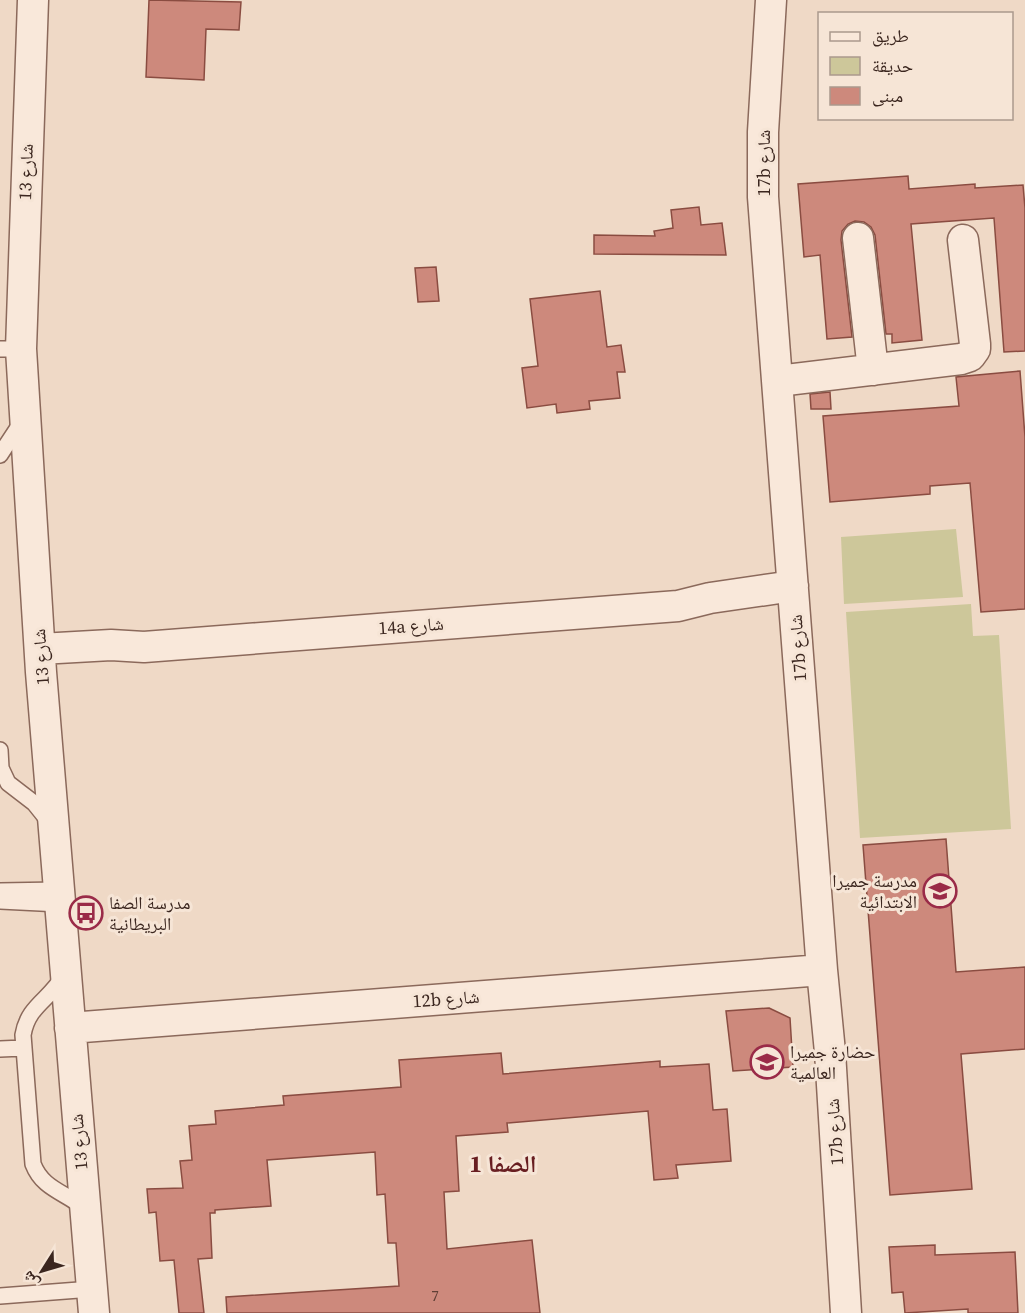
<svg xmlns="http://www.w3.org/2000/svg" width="1025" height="1313" viewBox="0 0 1025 1313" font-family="'Source Serif 4','Noto Naskh Arabic',serif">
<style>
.green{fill:#cdc79a}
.building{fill:#cd897c;stroke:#8a4c41;stroke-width:1.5}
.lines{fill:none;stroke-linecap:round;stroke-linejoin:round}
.service-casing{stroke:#8b695b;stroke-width:18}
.minor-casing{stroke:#8b695b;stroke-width:33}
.service{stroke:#f9e8da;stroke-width:15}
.minor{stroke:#f9e8da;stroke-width:30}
.labels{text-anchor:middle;stroke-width:6;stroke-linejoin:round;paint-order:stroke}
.number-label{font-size:15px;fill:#603f36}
.street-label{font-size:18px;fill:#3b261f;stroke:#f6e5d6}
.poi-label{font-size:18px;fill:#3b261f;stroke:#f6e5d6;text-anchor:start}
.district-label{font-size:24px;font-weight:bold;fill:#681e21;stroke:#f6e5d6}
</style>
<rect width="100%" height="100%" fill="#efd9c6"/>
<!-- green -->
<path class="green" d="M 956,529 L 963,597 L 844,604 L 841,537 Z
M 971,604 L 973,636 L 999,635 L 1011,829 L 860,838 L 846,612 Z"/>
<!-- building -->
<path class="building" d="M 149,0 L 241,2 L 239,30 L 206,29 L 204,80 L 146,77 Z
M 908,176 L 909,189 L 975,184 L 975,188 L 1023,185 L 1025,208 L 1025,351 L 1004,352 L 994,218 L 911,224 L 922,340 L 892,343 L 892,334 L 886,334 L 875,235 L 871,227 L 864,222 L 855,221 L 848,224 L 842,231 L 841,240 L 852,337 L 827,339 L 820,255 L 804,257 L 798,184 Z
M 699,207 L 701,225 L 722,223 L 726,255 L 594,254 L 594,235 L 655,236 L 654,231 L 673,228 L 671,210 Z
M 436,267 L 439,301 L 418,302 L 415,268 Z
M 600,291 L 607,347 L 621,345 L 625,372 L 617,372 L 620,398 L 589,401 L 590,409 L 557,413 L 556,404 L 527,408 L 522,368 L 538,366 L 530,299 Z
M 1020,371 L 1025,437 L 1025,609 L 981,612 L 970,483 L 930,486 L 930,494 L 830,502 L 823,416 L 959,406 L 956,377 Z
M 830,392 L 831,409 L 811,409 L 810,394 Z
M 946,839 L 956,972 L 1025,967 L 1025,1049 L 961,1054 L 972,1189 L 890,1195 L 863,845 Z
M 769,1008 L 790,1018 L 793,1067 L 733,1071 L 726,1011 Z
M 501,1053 L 503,1074 L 660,1061 L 660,1067 L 709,1064 L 713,1110 L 727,1109 L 731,1161 L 676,1165 L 678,1178 L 654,1180 L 648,1111 L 507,1123 L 508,1132 L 456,1136 L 459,1191 L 444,1192 L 447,1249 L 532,1240 L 540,1313 L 227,1313 L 226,1297 L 399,1286 L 396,1243 L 388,1243 L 385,1194 L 377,1195 L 375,1152 L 267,1160 L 271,1206 L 215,1210 L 215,1213 L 210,1213 L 212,1258 L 198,1259 L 204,1313 L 179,1313 L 174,1260 L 160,1261 L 156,1212 L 149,1213 L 147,1189 L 183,1188 L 180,1161 L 192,1160 L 189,1126 L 216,1124 L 215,1111 L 284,1105 L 283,1096 L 401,1087 L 399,1060 Z
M 935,1245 L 935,1255 L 1015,1252 L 1018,1313 L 968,1313 L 968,1309 L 905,1313 L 903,1292 L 892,1293 L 889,1247 Z"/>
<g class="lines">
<!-- service casing -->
<g class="service-casing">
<path id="service" d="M 0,349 L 21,349
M 0,455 L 21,423
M 0,750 L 1,768 L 8,783 L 34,803 L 50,823
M 0,891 L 58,890
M 0,901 L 60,904
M 64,975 C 50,1000 28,1005 23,1035 L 33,1164 C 43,1190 66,1192 85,1209
M 0,1049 L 23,1048
M 0,1296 L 92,1289"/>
</g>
<!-- minor casing -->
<g class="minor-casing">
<path id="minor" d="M 33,0 L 21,349 L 41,672 L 94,1313
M 771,0 L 763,132 L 763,197 L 822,970 L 830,1052 L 846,1313
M 858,238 L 873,370
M 778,381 L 961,359 L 970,356 L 975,349 L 975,344 L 963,240
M 40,649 L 111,645 L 144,647 L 678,606 L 710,598 L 793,586
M 70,1028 L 822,970"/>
</g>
<!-- service -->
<use href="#service" class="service"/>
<!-- minor -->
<use href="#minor" class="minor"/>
</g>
<!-- icons -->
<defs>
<g id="school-ring" transform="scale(1.725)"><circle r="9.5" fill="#f6e5d6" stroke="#9a2b48" stroke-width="1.5"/><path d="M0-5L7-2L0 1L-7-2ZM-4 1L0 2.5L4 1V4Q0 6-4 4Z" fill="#9a2b48"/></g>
<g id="bus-ring" transform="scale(1.725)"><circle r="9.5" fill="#f6e5d6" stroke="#9a2b48" stroke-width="1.5"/><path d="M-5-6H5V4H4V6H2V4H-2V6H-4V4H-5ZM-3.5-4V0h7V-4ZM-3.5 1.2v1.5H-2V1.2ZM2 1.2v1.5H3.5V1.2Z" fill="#9a2b48"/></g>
</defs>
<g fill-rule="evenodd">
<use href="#school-ring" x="940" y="891"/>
<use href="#bus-ring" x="86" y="913"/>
<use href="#school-ring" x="767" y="1062"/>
</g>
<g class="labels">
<!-- number labels -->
<g class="number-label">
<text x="435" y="1301">7</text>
</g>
<!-- street labels -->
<g class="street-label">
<text transform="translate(764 163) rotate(-90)" y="6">17b شارع</text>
<text transform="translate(26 172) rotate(-88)" y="6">شارع 13</text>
<text transform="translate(411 626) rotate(-4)" y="6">14a شارع</text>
<text transform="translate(798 648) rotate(-94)" y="6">17b شارع</text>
<text transform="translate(41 657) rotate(-94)" y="6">شارع 13</text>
<text transform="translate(446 999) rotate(-4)" y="6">12b شارع</text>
<text transform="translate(835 1132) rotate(-94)" y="6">17b شارع</text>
<text transform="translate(79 1142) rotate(-95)" y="6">شارع 13</text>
</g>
<!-- poi labels -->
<g class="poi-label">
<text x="917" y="887" text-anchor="end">مدرسة جميرا<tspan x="917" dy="21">الابتدائية</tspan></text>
<text x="109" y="909">مدرسة الصفا<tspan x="109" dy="21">البريطانية</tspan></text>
<text x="790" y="1058">حضارة جميرا<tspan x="790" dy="21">العالمية</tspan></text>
</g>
<!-- district labels -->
<g class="district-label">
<text x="503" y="1172">الصفا 1</text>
</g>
</g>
<!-- legend -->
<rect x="818" y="12" width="195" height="108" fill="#f6e5d6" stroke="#ab998d" stroke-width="1.5"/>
<rect x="830" y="32" width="30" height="9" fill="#f9e8da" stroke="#ab998d" stroke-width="1.5"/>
<text x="872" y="42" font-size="18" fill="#3b261f">طريق</text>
<rect x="830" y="57" width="30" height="18" fill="#cdc79a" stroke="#ab998d" stroke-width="1.5"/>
<text x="872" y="72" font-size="18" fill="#3b261f">حديقة</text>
<rect x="830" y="87" width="30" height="18" fill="#cd897c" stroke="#ab998d" stroke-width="1.5"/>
<text x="872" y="102" font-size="18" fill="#3b261f">مبنى</text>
<!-- north arrow -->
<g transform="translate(42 1271) rotate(233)" stroke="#f6e5d6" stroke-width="4.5" paint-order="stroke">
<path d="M0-4.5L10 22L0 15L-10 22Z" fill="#3b261f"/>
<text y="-9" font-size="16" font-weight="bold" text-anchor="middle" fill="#3b261f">ش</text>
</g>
</svg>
